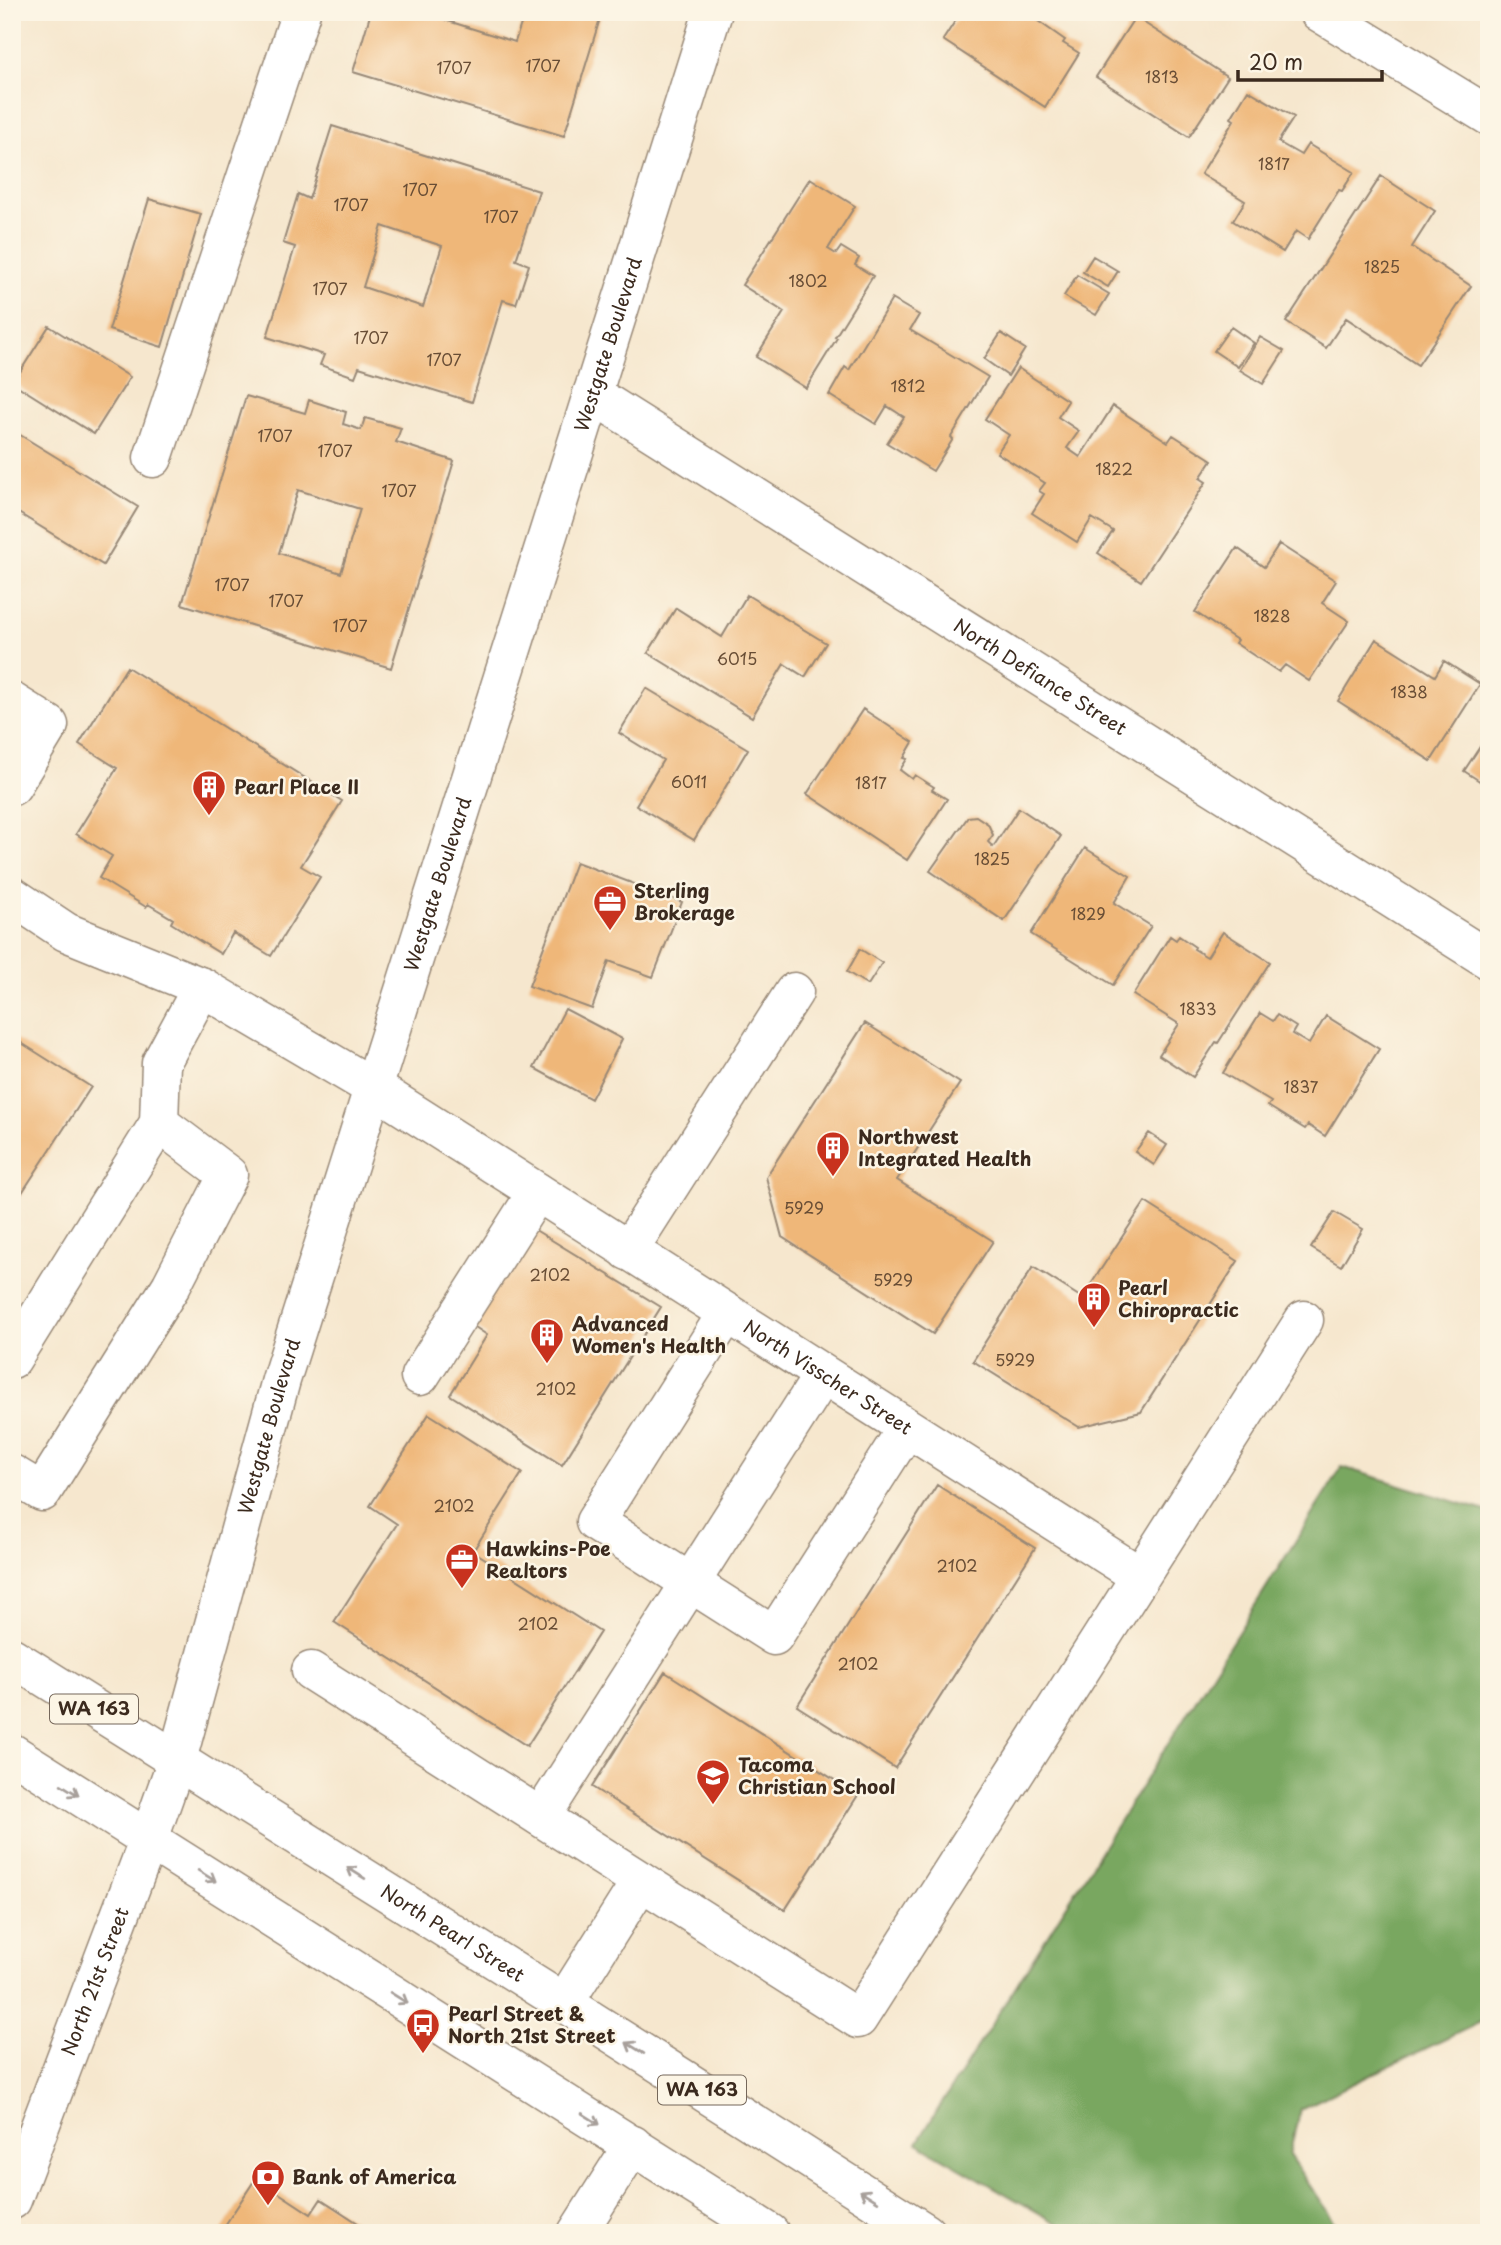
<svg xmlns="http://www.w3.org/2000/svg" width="1501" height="2245" viewBox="0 0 1501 2245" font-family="'Playpen Sans',sans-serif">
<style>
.forest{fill:#79a761;stroke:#5a6840;stroke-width:2}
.building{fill:#efb779;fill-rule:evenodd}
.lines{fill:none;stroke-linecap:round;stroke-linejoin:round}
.minor-casing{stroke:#988876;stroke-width:41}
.major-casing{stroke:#988876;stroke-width:41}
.minor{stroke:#fff;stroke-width:38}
.major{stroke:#fff;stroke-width:38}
.oneway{stroke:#a79f9a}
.labels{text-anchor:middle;stroke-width:5;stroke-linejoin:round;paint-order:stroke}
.number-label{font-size:16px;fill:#684d35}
.shield{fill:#fcf5e5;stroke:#75675a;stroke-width:2}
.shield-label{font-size:18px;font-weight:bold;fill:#3b2a1e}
.street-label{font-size:19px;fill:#3b2a1e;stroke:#fcf5e5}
.poi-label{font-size:19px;font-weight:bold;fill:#3b2a1e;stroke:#fcf5e5;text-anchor:start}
</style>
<rect width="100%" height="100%" fill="#fcf5e5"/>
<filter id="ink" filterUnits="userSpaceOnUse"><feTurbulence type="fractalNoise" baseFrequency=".0143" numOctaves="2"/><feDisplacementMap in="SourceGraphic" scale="14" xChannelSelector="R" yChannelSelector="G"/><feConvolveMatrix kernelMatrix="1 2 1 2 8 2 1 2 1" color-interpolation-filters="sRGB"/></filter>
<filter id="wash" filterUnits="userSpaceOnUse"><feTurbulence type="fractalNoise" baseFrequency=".00686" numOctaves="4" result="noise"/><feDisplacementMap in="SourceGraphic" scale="28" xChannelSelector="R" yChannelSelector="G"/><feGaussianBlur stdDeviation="1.57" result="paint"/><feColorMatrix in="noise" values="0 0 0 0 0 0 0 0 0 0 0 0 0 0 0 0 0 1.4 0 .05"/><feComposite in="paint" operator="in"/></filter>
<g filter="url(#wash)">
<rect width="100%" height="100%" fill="#f6e7ce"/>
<!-- forest -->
<path class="forest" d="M 1342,1467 L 1489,1512 L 1489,2018 L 1300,2109 L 1289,2155 L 1342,2233 L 1074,2233 L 917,2143 Z"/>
<g id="blocks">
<!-- building -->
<path class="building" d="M 371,12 L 448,12 L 445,20 L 515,42 L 525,12 L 602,12 L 564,136 L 353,72 Z
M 961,12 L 1025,12 L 1065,40 L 1063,43 L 1079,53 L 1045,107 L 943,40 Z
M 1135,17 L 1228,77 L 1189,137 L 1096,77 Z
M 1248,90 L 1294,117 L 1278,142 L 1301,155 L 1308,144 L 1354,172 L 1342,191 L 1339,190 L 1308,239 L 1296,231 L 1283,252 L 1233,221 L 1245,201 L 1201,174 L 1234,120 L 1231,118 Z
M 332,126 L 539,191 L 516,260 L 529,265 L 516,304 L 503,300 L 472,402 L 359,367 L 355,377 L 320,365 L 324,355 L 267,337 L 295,247 L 283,243 L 298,194 L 309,199 ZM 382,226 L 442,246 L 423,307 L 363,287 Z
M 1381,176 L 1435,211 L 1412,247 L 1471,286 L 1418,365 L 1346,318 L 1326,348 L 1286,322 Z
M 810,178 L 855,206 L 828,249 L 836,254 L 841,247 L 859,258 L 855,265 L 873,276 L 835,337 L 837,338 L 806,388 L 756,357 L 784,312 L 742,285 Z
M 149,199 L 201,214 L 162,347 L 109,330 Z
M 1093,256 L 1118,271 L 1108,287 L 1083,272 Z
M 1077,275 L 1109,294 L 1096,315 L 1064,296 Z
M 892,299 L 919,315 L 910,330 L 988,377 L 951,437 L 953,439 L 933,471 L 887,443 L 904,417 L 887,406 L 876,424 L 829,395 L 845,367 L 849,370 Z
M 49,326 L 130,377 L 94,434 L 13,383 Z
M 1231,327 L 1254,343 L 1238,367 L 1214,351 Z
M 1001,333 L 1025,349 L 1008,376 L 984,359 Z
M 1260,337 L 1284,351 L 1263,384 L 1240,370 Z
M 1018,368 L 1068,401 L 1058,417 L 1079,431 L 1067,448 L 1080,457 L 1113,406 L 1168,442 L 1173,435 L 1212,460 L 1200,478 L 1206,482 L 1141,581 L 1098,553 L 1113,531 L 1092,518 L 1077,542 L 1032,513 L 1044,494 L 1039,491 L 1045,483 L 997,453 L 1009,435 L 985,419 Z
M 246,396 L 305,413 L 309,400 L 346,412 L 343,424 L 361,430 L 365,418 L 401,428 L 396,442 L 454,461 L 391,668 L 182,604 ZM 298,490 L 360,509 L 341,573 L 279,553 Z
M 12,430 L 138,507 L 103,565 L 12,509 Z
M 1279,544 L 1336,581 L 1322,603 L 1349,621 L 1309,681 L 1285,665 L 1279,672 L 1235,643 L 1237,640 L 1195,612 L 1237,548 L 1264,567 Z
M 747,595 L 826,643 L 805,677 L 784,664 L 752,717 L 648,653 L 676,608 L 722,637 Z
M 1376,639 L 1435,676 L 1444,661 L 1480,684 L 1431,761 L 1338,701 Z
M 127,667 L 342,801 L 301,866 L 320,877 L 271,956 L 233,933 L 221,954 L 171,923 L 173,919 L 148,904 L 146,907 L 99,878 L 112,856 L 76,834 L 117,768 L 79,744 Z
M 646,688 L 748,749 L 694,840 L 636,805 L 663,760 L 619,733 Z
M 863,709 L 913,742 L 904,758 L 907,759 L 900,770 L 912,779 L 915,775 L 934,787 L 932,790 L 947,799 L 907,860 L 807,794 Z
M 1489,733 L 1489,787 L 1464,771 Z
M 1019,808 L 1061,836 L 1004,921 L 930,871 L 968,817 L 976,816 L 988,824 L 993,835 L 988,842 L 993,847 Z
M 1085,848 L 1130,876 L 1114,903 L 1151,926 L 1113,985 L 1031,934 Z
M 576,862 L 682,902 L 653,977 L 609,961 L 592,1009 L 529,986 Z
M 1223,932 L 1270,962 L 1218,1043 L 1216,1042 L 1193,1077 L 1159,1055 L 1179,1024 L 1133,995 L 1170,936 L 1176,940 L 1179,936 L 1195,947 L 1194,949 L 1207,957 Z
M 860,949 L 882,963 L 868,985 L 847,972 Z
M 565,1009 L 622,1039 L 591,1099 L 534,1068 Z
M 1260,1013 L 1273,1021 L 1277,1015 L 1296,1027 L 1292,1034 L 1309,1044 L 1326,1016 L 1379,1049 L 1325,1136 L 1308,1125 L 1305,1129 L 1268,1106 L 1271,1102 L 1223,1073 Z
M 865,1023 L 960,1083 L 897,1180 L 993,1241 L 933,1334 L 782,1237 L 766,1177 Z
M 12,1037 L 91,1087 L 12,1208 Z
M 1149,1133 L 1167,1145 L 1154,1165 L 1135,1152 Z
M 1145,1202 L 1238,1261 L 1141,1412 L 1079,1427 L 973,1361 L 1033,1267 L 1082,1298 Z
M 1334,1212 L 1363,1229 L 1341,1266 L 1311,1248 Z
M 532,1228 L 661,1307 L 562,1465 L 450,1395 L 487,1335 L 472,1325 Z
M 429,1414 L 522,1473 L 473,1551 L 600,1632 L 527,1746 L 334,1622 L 397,1524 L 370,1506 Z
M 937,1485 L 1035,1548 L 895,1768 L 797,1706 Z
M 665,1672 L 858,1795 L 785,1910 L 592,1787 Z
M 256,2178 L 311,2214 L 321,2199 L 373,2233 L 220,2233 Z"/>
</g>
</g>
<g filter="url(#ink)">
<use href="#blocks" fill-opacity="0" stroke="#988876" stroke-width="2"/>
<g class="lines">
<!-- minor casing -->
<g class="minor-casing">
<g id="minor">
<path d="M 1319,12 L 1489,116"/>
<path id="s1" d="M 592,394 L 1489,960"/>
<path d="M 153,458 L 301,12"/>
<path d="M 12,702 L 49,725 L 12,786"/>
<path d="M 12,896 L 66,932 L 202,987"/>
<path d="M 628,1251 L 794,992"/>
<path d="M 727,1313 L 595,1522 L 774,1636 L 907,1428"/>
<path id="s2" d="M 12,1359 L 159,1123 L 161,1063 L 202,987 L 374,1088 L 1140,1576"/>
<path d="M 420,1376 L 537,1192"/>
<path d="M 12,1474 L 42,1492 L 171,1286 L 228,1175 L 159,1123"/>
<path d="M 311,1671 L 641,1881 L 564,2003"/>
<path id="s3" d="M 177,1760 L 281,1380 L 713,12"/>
<path d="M 541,1817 L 823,1375"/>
<path d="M 641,1881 L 858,2019 L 1304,1320"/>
<path d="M 577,2233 L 633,2145"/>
</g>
</g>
<!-- major casing -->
<g class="major-casing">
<g id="major">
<path id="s4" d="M 12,1657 L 564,2003 L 926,2233"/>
<path d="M 12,1753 L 770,2233"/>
<path id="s5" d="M 12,2200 L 149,1839 L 177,1760"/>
</g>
</g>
<!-- minor -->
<use href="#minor" class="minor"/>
<!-- major -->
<use href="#major" class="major"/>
</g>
<!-- one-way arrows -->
<defs><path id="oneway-shaft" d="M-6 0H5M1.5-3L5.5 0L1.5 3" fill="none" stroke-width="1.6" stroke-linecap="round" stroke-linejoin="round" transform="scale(1.75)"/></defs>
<g class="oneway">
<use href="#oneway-shaft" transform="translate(70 1790) rotate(32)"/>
<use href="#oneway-shaft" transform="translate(356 1873) rotate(-148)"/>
<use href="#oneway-shaft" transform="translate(207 1876) rotate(32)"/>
<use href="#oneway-shaft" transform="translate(399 1998) rotate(32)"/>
<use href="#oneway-shaft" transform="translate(635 2048) rotate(-148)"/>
<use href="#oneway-shaft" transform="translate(591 2119) rotate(32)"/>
<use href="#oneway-shaft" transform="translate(869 2196) rotate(-148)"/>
</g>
</g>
<!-- icons -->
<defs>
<g id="building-pin" transform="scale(1.75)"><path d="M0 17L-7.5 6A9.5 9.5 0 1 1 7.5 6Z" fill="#c8321e" stroke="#fcf5e5"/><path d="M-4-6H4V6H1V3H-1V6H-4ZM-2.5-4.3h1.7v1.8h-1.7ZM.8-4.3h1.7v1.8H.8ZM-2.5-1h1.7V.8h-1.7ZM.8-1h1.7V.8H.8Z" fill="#fff"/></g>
<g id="office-pin" transform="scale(1.75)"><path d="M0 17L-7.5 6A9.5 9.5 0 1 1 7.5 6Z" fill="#c8321e" stroke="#fcf5e5"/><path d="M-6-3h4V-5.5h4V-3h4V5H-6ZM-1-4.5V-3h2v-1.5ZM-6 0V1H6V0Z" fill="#fff"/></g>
<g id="school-pin" transform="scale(1.75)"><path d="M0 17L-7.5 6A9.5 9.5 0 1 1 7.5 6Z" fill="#c8321e" stroke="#fcf5e5"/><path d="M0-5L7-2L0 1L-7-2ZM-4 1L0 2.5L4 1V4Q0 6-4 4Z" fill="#fff"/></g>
<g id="bus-pin" transform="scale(1.75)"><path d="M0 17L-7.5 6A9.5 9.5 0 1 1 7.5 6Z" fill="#c8321e" stroke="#fcf5e5"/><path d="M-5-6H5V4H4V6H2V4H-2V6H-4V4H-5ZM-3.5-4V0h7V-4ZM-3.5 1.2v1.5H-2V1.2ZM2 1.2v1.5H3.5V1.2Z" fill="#fff"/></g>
<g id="bank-pin" transform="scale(1.75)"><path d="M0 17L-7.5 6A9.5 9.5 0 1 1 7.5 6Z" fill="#c8321e" stroke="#fcf5e5"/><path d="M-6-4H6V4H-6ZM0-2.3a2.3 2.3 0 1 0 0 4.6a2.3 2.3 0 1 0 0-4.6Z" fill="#fff"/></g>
</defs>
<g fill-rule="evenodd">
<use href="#building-pin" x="209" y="787"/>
<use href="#office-pin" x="610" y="902"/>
<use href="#building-pin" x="833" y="1148"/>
<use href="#building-pin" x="1094" y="1299"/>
<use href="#building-pin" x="547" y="1335"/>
<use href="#office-pin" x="462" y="1560"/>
<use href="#school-pin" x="713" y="1776"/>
<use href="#bus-pin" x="423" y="2025"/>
<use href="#bank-pin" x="268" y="2177"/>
</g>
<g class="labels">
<!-- number labels -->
<g class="number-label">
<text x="543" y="72">1707</text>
<text x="454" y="74">1707</text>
<text x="1162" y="83">1813</text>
<text x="1274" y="170">1817</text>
<text x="420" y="196">1707</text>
<text x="351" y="211">1707</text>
<text x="501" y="223">1707</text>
<text x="1382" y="273">1825</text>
<text x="808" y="287">1802</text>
<text x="330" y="295">1707</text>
<text x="371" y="344">1707</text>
<text x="444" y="366">1707</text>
<text x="908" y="392">1812</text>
<text x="275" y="442">1707</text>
<text x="335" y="457">1707</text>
<text x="1114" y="475">1822</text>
<text x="399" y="497">1707</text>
<text x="232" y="591">1707</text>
<text x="286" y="607">1707</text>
<text x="1272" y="622">1828</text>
<text x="350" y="632">1707</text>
<text x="737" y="665">6015</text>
<text x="1409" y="698">1838</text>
<text x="689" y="788">6011</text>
<text x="871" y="789">1817</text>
<text x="992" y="865">1825</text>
<text x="1088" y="920">1829</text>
<text x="1198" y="1015">1833</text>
<text x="1301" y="1093">1837</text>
<text x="804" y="1214">5929</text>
<text x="550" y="1281">2102</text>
<text x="893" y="1286">5929</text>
<text x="1015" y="1366">5929</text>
<text x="556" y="1395">2102</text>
<text x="454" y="1512">2102</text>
<text x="957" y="1572">2102</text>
<text x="538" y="1630">2102</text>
<text x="858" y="1670">2102</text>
</g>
<!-- shield labels -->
<g class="shield">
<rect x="50" y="1694.5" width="88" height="29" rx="5"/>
<rect x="658" y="2075.5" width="88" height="29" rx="5"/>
</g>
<g class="shield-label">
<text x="94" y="1715">WA 163</text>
<text x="702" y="2096">WA 163</text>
</g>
<!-- street labels -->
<g class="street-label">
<text dy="7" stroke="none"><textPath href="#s3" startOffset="1480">Westgate Boulevard</textPath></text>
<text dy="7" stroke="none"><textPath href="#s1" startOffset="530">North Defiance Street</textPath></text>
<text dy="7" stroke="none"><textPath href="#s3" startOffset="914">Westgate Boulevard</textPath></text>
<text dy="7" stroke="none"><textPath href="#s2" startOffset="1162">North Visscher Street</textPath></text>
<text dy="7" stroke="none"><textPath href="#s3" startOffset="346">Westgate Boulevard</textPath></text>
<text dy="7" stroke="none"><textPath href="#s4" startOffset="520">North Pearl Street</textPath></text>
<text dy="7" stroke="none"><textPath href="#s5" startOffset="234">North 21st Street</textPath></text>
</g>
<!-- poi labels -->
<g class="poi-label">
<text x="234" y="794">Pearl Place II</text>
<text x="634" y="898">Sterling<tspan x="634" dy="22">Brokerage</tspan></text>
<text x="858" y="1144">Northwest<tspan x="858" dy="22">Integrated Health</tspan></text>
<text x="1118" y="1295">Pearl<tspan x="1118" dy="22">Chiropractic</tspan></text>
<text x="572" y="1331">Advanced<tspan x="572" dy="22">Women's Health</tspan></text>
<text x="486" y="1556">Hawkins-Poe<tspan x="486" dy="22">Realtors</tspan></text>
<text x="738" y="1772">Tacoma<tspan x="738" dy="22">Christian School</tspan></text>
<text x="448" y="2021">Pearl Street &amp;<tspan x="448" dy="22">North 21st Street</tspan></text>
<text x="292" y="2184">Bank of America</text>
</g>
</g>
<!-- margin -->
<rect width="1501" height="2245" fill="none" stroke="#fcf5e5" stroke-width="42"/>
<!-- scale -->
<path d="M1238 70v10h144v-10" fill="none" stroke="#3b2a1e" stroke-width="3.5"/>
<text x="1249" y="70" font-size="21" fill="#3b2a1e" stroke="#fcf5e5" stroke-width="5" paint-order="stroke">20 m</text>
</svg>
